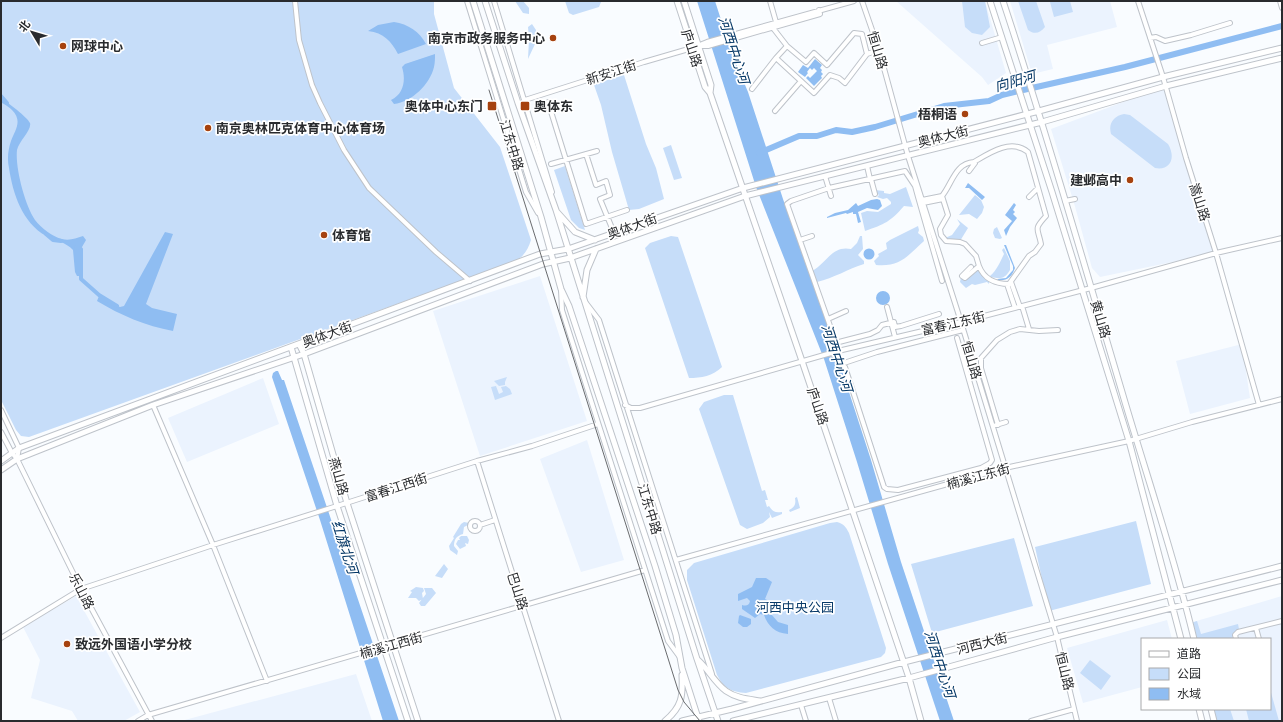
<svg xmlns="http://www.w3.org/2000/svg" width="1283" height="722" viewBox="0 0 1283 722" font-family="Montserrat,'Noto Sans SC',sans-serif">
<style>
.built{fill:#ebf3fe}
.green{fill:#c6ddf9}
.water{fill:#8fbdf2}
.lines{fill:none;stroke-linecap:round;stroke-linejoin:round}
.canal{stroke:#8fbdf2;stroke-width:4}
.river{stroke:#8fbdf2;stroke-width:6}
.minor-casing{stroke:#bec3ca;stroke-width:6}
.major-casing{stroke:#bec3ca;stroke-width:7}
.minor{stroke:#fff;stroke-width:4}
.major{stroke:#fff;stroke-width:5}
.tram{stroke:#696b6e;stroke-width:1}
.poi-dot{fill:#a6420f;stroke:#fff;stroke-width:1.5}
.labels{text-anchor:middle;stroke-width:3.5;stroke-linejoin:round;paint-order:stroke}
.poi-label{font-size:13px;font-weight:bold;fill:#292b2e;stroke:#fff;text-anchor:start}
.street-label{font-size:13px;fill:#292b2e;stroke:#fff}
.park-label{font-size:13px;fill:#083a69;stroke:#fff}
.water-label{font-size:14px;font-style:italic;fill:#033665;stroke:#fff}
</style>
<rect width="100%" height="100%" fill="#f9fcff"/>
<!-- built -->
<path class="built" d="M 896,1 L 985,1 L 1006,73 L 988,85 L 982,77 Z
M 1010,1 L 1110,1 L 1117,27 L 1047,45 L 1053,69 L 1032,74 Z
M 1166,86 L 1216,253 L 1100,277 L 1092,268 L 1074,203 L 1051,129 Z
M 540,276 L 587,421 L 480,456 L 433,311 Z
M 1242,344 L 1250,398 L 1190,414 L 1176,361 Z
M 263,378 L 279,424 L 187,462 L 168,418 Z
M 587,440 L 624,560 L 581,572 L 540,459 Z
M 76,596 L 140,712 L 124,721 L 78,721 L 72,711 L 31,698 L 40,660 L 23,627 Z
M 1282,596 L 1282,721 L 1217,721 L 1214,709 L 1270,709 L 1270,639 L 1197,639 L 1193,622 Z
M 1167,620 L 1172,639 L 1142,639 L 1142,687 L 1083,703 L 1067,648 Z
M 356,674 L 372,721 L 181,721 Z"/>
<!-- green -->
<path class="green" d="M 1,1 L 434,1 L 434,14 L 454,88 L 500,147 L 531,240 C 528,250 523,258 513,262 L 29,437 L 21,436 L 16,430 L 1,400 Z
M 515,1 L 523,1 L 529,8 L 529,14 L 523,13 Z
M 565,1 L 601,1 L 601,2 L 599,7 L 573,15 L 569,13 Z
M 962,1 L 985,1 L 990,27 L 982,35 L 972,33 L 965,27 Z
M 1018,1 L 1036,1 L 1045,27 C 1040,33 1035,35 1028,30 Z
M 1052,1 L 1070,1 L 1073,12 L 1054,17 L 1050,2 Z
M 532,24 L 536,30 L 535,44 L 528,59 L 529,39 L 528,27 Z
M 620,75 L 624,75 L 646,144 L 656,168 L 664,199 L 639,209 L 629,210 L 612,152 L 601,105 L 594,85 Z
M 1124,114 L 1130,115 L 1168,144 C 1176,157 1171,171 1155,168 L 1111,134 C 1108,123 1114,116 1124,114 Z
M 671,145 L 682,178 L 674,180 L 663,148 Z
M 565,166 L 585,230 L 579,228 L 571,220 L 554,170 Z
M 906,187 L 913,207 L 904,206 C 890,222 885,224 865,231 L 861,213 L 867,211 L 878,212 L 891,204 L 891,202 L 887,198 L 883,199 L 877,197 L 879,195 L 875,192 L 875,190 L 884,191 L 884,193 L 890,194 Z
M 975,195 L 981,200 L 984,207 L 982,213 L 977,219 L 969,214 L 959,215 Z
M 957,219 L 968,228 L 960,241 L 948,240 L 945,238 L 952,235 L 960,224 Z
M 918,226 L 919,230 L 918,233 L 923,237 L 924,241 C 907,256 901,267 876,265 L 874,261 L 879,256 L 878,254 L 887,249 L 886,243 L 890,240 Z
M 997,227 L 1002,238 L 1000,239 L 995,238 L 993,233 L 994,229 Z
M 671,236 L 678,237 L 722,367 C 713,376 701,378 689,378 L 645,248 L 650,243 Z
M 860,236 L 862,236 L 863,249 L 858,255 L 864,261 L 864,264 C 848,269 834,278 817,282 L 812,271 C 827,263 832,245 851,249 L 857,243 Z
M 1004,248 L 1010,261 L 1010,270 C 1005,279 1000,279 991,277 L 990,276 C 997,270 1000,262 1004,254 L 1002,250 Z
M 978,267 L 989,280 L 989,284 L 987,282 L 975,285 L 972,284 L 966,288 L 960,282 L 961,277 Z
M 507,377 L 505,382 L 505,385 L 499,386 L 494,381 Z
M 496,386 L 499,394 L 503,392 L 501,387 L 506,386 L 510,389 L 512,394 L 495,400 L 491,387 Z
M 724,395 L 733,395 L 762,491 L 765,490 L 768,500 L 765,500 L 767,507 L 769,506 C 773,512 775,513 782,512 L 782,514 L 772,518 L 769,512 L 770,517 L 763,523 L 747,529 L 740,525 L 699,409 L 704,402 Z
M 797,497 L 800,508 L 790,512 L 789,510 C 795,507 796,504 795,498 Z
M 1136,521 L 1151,584 L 1049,611 L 1035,547 Z
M 464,522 L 469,523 L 468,525 L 464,527 L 463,534 C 456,536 454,540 454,546 L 458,551 L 457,555 L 450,550 L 449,546 L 454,538 L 453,537 L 461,524 Z
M 837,522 C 844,524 846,527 849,533 L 886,648 L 885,653 L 881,657 L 746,693 C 731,692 724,688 717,675 L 687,580 L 687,570 L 694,563 L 830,523 Z
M 461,536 L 467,536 L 469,540 L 468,544 L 465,543 L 466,546 L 460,549 L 456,544 L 458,540 L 460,540 L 459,538 Z
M 1014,538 L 1033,606 L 932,633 L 911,564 Z
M 444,564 L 448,569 L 442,578 L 435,576 Z
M 416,587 L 423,588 L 424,591 L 422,593 L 423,599 L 419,601 L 416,598 L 408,598 L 412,592 L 410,591 Z
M 424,588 L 432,588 L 436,593 L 425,606 L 421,606 L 419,603 L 426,594 Z
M 1197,621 L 1201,634 L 1238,624 L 1239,629 L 1233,634 L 1232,639 L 1195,639 L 1191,623 Z
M 1090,660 L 1111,676 L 1101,690 L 1080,673 Z
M 1270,689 L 1279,721 L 1249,721 L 1246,709 L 1270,709 Z
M 1210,709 L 1230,709 L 1234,721 L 1213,721 Z"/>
<!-- water -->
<path class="water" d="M 697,1 L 715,1 L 732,54 L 748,92 L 783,199 L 828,327 L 871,460 L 901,562 L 954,721 L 940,721 L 888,564 L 857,462 L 824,359 L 756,187 Z
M 394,22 C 408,24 420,32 426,44 L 398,54 C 391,41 384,33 368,31 L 378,25 Z
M 435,54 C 435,58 435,63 434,67 C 430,84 412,102 394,104 L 391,100 C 404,94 406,80 402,67 L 405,64 Z
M 815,59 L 822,65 L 820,68 L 822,70 L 821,72 L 823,74 L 821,76 L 822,78 L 814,86 L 806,78 L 808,76 L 810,78 L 817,71 L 814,68 L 812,70 L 810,68 L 807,72 L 808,73 L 805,77 L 798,72 L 803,65 L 808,68 Z
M 2,100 C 7,101 28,118 30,123 C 32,130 19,141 17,150 C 15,168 25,205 35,220 C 41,228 53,237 62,239 C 70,241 76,238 83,236 L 86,240 C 83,246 79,250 79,258 C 79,264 83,271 79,276 L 77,276 L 75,272 L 73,250 C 66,242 55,241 46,236 C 22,222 13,194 9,168 C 7,159 8,150 11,141 C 15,130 23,121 12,110 C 9,107 6,105 2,103 Z
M 968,183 L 985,197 L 982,200 L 969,188 L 965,188 Z
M 877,199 L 880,200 L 882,206 L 878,210 L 867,208 L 858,212 L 861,222 L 858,223 L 856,214 L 853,214 L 853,212 L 847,214 L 846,213 L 827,218 L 827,217 L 835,213 L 848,210 L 856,203 L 858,206 L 871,200 Z
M 1014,203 L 1016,205 L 1013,210 L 1015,212 L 1013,214 L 1017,218 L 1010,227 L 1006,236 L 1004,230 L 1012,221 L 1005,215 Z
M 165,232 L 173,234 L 146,304 L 152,308 L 177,314 L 173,331 C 146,326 120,315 97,301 L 99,296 L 120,307 L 124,306 Z
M 1004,245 L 1006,245 L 1015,268 C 1012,277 1007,281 998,280 L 997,279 L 1006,278 L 1013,270 L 1013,266 Z
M863.5 254a5.5 5.5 0 1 1 11 0a5.5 5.5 0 1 1-11 0Z
M876 298a7 7 0 1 1 14 0a7 7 0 1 1-14 0Z
M 276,371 L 278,371 L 282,380 L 284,380 L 399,721 L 383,721 L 320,520 L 272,377 L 273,373 Z
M 756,578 L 766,578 L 772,582 L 765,599 L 767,600 L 765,608 L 767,608 L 769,615 L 771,614 L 778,622 L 788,625 L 788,634 C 775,633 768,626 764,615 L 760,614 L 755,618 L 742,609 L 742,605 C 746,606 749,606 750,601 L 747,598 L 738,601 L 738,594 L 752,587 Z
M 740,615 L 751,619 L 751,624 L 747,627 L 743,627 L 738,623 L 739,616 Z"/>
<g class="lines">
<!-- canal -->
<path class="canal" d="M 1,96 L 7,103
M 46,234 L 53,240 L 61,241
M 76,247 L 81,249 L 81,279 L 99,295 L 117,306"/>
<!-- river -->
<path class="river" d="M 759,153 L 799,136 L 817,136 L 836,130 L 852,132 L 875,127 L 944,106 L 989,101 L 1002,95 L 1032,88 L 1125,67 L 1282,26"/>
<!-- minor casing -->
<g class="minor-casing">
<path id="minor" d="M 295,1 L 299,40 L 312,85 L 320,103 L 344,150 L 369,188 L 436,252 L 470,281
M 467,1 L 526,192 L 538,213
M 494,1 L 552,192
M 770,1 L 776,22
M 862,1 L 879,50 L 908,156 L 961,322 L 1057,637 L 1077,721
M 1138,1 L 1163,77 L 1186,158 L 1216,253 L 1259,405
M 1280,1 L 1282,8
M 773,28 L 787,46 L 776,58 L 814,93 L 830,75 L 839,78 L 845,83 L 867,54 L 879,50
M 1150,38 L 1156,37 L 1165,41 L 1191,35 L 1230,23
M 982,43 L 1002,37
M 699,46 L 708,46 L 820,14 L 819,10
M 787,46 L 806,62 L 814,53 L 827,65 L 854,33 L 862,34 L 867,54
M 752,89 L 776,58
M 525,100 L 644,62 L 692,48 L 707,42 L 854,1
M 548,102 L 586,224 L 627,210
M 775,111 L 801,81
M 586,154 L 596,185 L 606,181 L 610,195 L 600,199 L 614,233
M 551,164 L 597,151
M 867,166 L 870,179
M 969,171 L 975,163 L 974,162 C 955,163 952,184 942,196 L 948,215 L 940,229 L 941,235 L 946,241 L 960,242 L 965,244 L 976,256 L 979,266
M 825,176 L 831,196
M 871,179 L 875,194
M 1029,197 L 1038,188
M 922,200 L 942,196
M 1065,201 L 1075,199
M 923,203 L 943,199
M 800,240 L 812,236
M 971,267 L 962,276 L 965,278 L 979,266 C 984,279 996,284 1009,284 L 1029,256 L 1035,252 L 1041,244 C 1038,228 1033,230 1046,216 L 1028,152 C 1011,138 989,153 974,162
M 1011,282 L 1020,307
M 1007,284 L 1015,308
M 561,290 L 562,310 L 668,641 L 679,656
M 586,303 L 599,320 L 712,674
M 1022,306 L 1029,329
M 887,307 L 895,337
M 828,319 L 846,311
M 839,342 L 870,334 L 878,330 L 882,325 L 894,322 L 895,327 L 901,326 L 939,314
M 833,353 L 835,340 L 787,204 L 791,201 L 829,188 L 905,171 L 915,186 L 918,197 L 942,281
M 833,353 L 841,364 L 845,367 L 884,487 L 887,489 L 898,490 L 981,468 L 990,463 L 992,460 L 957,338
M 841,364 L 877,352 L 963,330
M 153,405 L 213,545 L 267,681
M 625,405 L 631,408 L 640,408 L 838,351 L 961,322 L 1091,288 L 1216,253 L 1282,238
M 1,410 L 19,448 L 17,459 L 81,589 L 152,721
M 996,425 L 1006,422
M 998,425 L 981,368 L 981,358 L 997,340 L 1010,332 L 1020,329 L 1039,331 L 1058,330
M 1,432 L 12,453 L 17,459
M 477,461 L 559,721
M470 526a5 5 0 1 1 10 0a5 5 0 1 1-10 0Z
M 480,525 L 495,520
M 676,560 L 1005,468 L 1129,441 L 1192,422 L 1282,399
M 1256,628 L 1259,639
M 1,638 L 81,589 L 213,545 L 337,506 L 477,461 L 532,446 L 598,424
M 1236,639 L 1235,635 L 1238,632 L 1282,621
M 829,698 L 836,721
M 801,705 L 806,721
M 138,721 L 148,715 L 645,570
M 1031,721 L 1074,709"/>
</g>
<!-- major casing -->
<g class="major-casing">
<path id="major" d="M 473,1 L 541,217 L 561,289 L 569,306 L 655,566 L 676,635 L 682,668 L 699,721
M 485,1 L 518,103 L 556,210 L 697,659 L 718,721
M 677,1 L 705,87 L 710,93 L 802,361 L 909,678 L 921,721
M 684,1 L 711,85 L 710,93
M 990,1 L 1052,192 L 1129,441 L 1181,639
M 1003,1 C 1046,130 1083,261 1122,392 C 1146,474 1174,555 1194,639
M 557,212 L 575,232 L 595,240
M 583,297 L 587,270 L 596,249
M 299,344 L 304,354 L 347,503 L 418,721
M 291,347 L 337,506 L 408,721
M 1,461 L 19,448 L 540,254 L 568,249 L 743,188 L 1039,111 L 1163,77 L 1282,48
M 1,470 L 17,459 L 153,405 L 304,354 L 543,264 L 570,258 L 745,196 L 1042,122 L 1166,86 L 1282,58
M 698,660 C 708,669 715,683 726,691 C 736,698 748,699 760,701
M 1199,709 L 1202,721
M 1211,709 L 1214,721
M 665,721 C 682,707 683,696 682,675
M 682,721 L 732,709 L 904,662 L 1282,566
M 733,721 L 909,678 L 1057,637 L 1282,580"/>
</g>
<!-- minor -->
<use href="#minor" class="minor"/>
<!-- major -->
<use href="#major" class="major"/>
<!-- tram -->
<path class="tram" d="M 489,90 L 678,690 L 684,702 L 700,721"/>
</g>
<!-- markers -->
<g class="poi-dot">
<circle cx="553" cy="38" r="4"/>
<circle cx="63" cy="46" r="4"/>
<rect x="487" y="101" width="10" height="10" rx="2"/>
<rect x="520" y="101" width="10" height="10" rx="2"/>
<circle cx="965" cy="114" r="4"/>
<circle cx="208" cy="128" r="4"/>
<circle cx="1130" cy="180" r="4"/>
<circle cx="324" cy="235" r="4"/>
<circle cx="67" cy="644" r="4"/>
</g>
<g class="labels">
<!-- poi labels -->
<g class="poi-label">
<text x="545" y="43" text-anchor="end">南京市政务服务中心</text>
<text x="71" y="51">网球中心</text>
<text x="483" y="111" text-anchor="end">奥体中心东门</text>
<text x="534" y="111">奥体东</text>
<text x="957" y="119" text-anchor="end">梧桐语</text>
<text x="216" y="133">南京奥林匹克体育中心体育场</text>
<text x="1122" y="185" text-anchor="end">建邺高中</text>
<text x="332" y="240">体育馆</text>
<text x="75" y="649">致远外国语小学分校</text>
</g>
<!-- street labels -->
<g class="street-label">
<text transform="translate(692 48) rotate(72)" y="5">庐山路</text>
<text transform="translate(878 50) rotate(73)" y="5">恒山路</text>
<text transform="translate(611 72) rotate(-18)" y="5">新安江街</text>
<text transform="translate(943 136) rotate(-14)" y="5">奥体大街</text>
<text transform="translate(512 145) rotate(73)" y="5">江东中路</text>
<text transform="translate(1200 202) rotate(72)" y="5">嵩山路</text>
<text transform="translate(632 226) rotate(-20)" y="5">奥体大街</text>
<text transform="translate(1101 319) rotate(73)" y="5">黄山路</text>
<text transform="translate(953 323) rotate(-13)" y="5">富春江东街</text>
<text transform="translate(327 334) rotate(-20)" y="5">奥体大街</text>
<text transform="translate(972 360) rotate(73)" y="5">恒山路</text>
<text transform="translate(818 406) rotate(71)" y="5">庐山路</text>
<text transform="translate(339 476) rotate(74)" y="5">燕山路</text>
<text transform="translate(978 476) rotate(-15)" y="5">楠溪江东街</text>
<text transform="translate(396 487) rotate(-18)" y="5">富春江西街</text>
<text transform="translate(650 509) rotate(73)" y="5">江东中路</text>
<text transform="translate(82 591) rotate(63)" y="5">乐山路</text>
<text transform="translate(518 591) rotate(72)" y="5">巴山路</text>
<text transform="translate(982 643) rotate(-14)" y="5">河西大街</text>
<text transform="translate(391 645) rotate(-16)" y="5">楠溪江西街</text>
<text transform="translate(1065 671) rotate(76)" y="5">恒山路</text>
</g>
<!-- park labels -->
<g class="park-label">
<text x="795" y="612">河西中央公园</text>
</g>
<!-- water labels -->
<g class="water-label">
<text transform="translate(734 50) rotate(72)" y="5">河西中心河</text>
<text transform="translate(1015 81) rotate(-16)" y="5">向阳河</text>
<text transform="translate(837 358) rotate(72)" y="5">河西中心河</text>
<text transform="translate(345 547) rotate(72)" y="5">红旗北河</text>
<text transform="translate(940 664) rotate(72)" y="5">河西中心河</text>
</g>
</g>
<!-- border -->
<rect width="1283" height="722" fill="none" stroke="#292b2e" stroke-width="4"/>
<!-- legend -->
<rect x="1141" y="638" width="130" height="72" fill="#ffffff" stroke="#a9aaab"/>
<rect x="1149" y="651" width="20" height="6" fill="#ffffff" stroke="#a9aaab"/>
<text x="1177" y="658" font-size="12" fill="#292b2e">道路</text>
<rect x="1149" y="668" width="20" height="12" fill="#c6ddf9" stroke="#a9aaab"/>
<text x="1177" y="678" font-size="12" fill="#292b2e">公园</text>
<rect x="1149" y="688" width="20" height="12" fill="#8fbdf2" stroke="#a9aaab"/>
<text x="1177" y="698" font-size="12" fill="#292b2e">水域</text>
<!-- north arrow -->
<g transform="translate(32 32) rotate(308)" stroke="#ffffff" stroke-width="3" paint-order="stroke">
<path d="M0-3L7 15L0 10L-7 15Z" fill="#292b2e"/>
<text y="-6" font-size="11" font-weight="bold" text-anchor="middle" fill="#292b2e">北</text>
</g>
</svg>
